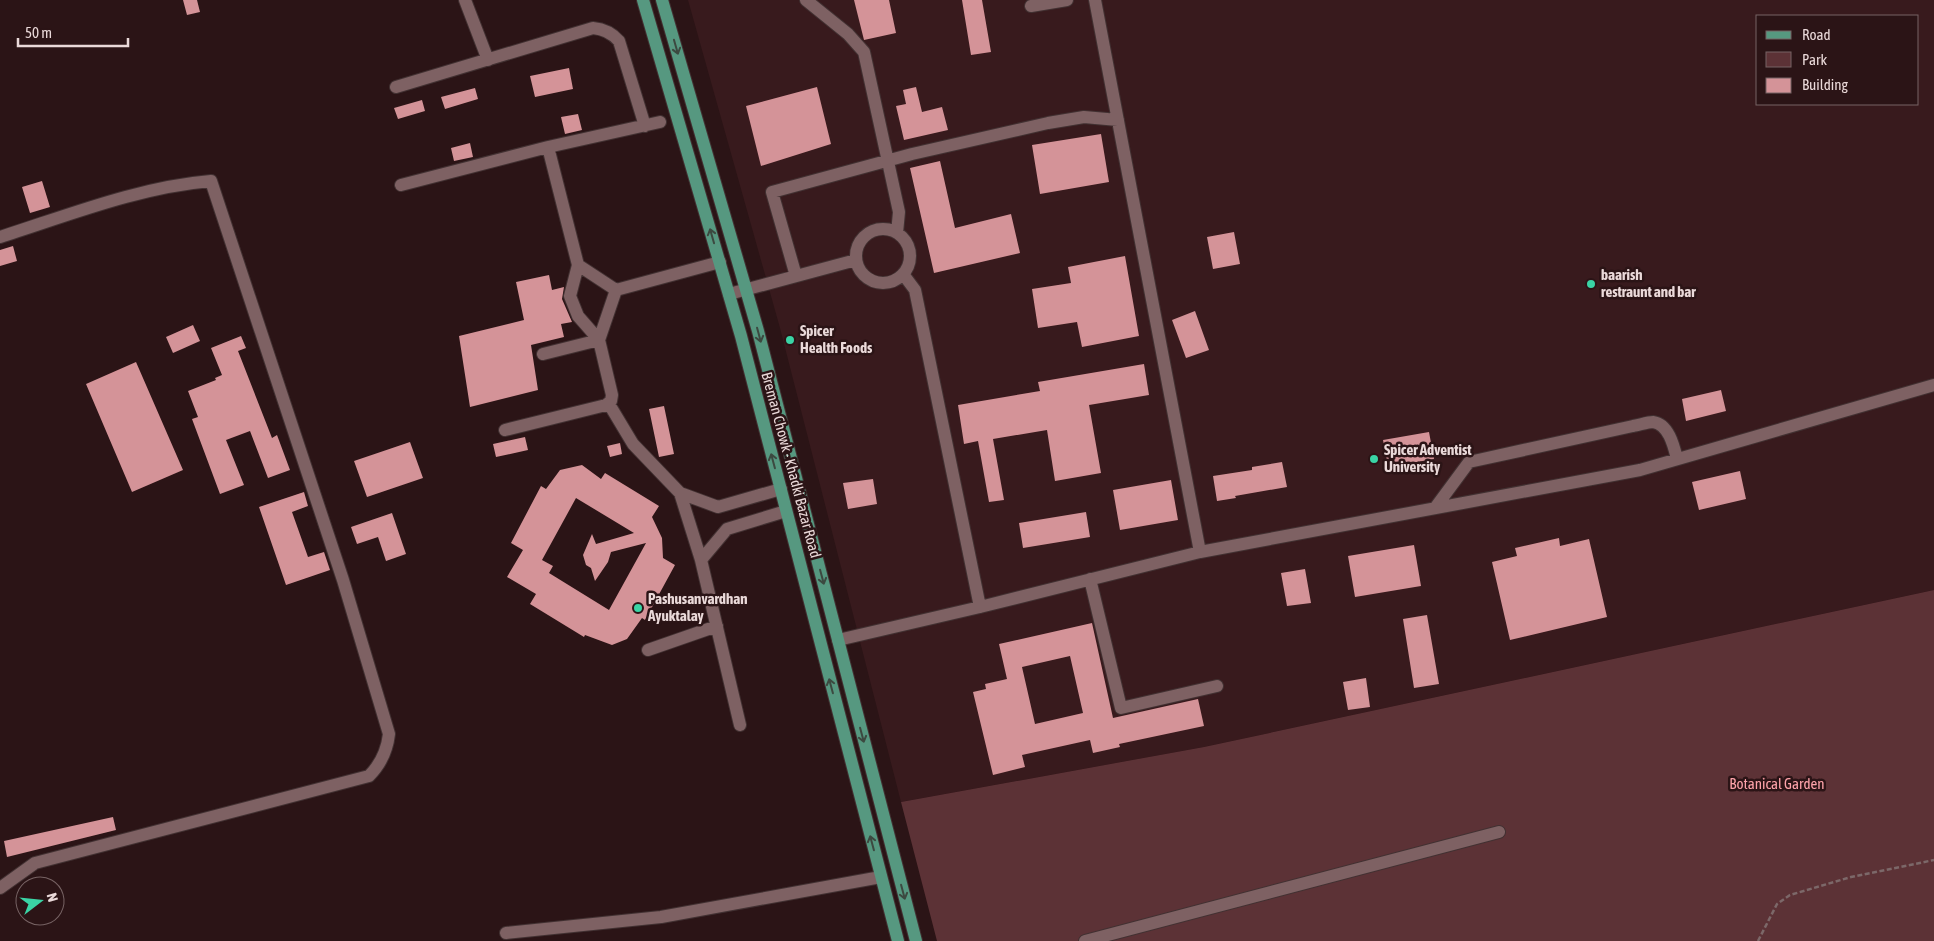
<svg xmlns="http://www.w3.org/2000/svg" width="1934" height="941" viewBox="0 0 1934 941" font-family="'Asap Condensed',sans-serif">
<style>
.built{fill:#381a1d;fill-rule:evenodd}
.green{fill:#5c3236}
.building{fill:#d49398;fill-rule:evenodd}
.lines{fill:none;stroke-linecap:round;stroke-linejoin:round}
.minor-casing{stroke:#423132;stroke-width:14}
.major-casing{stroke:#423132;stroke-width:14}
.path{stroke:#7c6869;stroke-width:2.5;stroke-dasharray:5 2.5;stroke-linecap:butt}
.minor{stroke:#7e6163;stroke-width:12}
.major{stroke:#569880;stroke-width:12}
.oneway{stroke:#3c4940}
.poi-dot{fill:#3ad4a5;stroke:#2b1416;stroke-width:2}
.labels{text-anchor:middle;stroke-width:5;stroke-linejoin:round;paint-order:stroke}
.poi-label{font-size:15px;font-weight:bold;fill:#ead9d9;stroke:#2b1416;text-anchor:start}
.street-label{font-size:15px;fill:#ead9d9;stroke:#2b1416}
.park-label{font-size:15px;fill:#fea3aa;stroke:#2b1416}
</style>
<rect width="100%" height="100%" fill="#2b1416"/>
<!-- built -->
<path class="built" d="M 688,0 L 1934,0 L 1934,590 L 1204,747 L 901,802 L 780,328 ZM 1758,16 L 1918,16 L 1918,104 L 1758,104 Z"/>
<!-- green -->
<path class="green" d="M 1934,590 L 1934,941 L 937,941 L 901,802 L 1204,747 Z"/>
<!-- building -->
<path class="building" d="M 183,0 L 197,0 L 200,12 L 187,15 Z
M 854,0 L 889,0 L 896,33 L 864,40 Z
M 962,0 L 982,0 L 991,52 L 971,55 Z
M 569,68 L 573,89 L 535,97 L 530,76 Z
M 817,87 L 831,144 L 761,166 L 746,106 Z
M 916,87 L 922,112 L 942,107 L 948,130 L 904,140 L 896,106 L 906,104 L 903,90 Z
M 475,88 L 478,99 L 445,109 L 441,97 Z
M 422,100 L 425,111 L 398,119 L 394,108 Z
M 578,114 L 582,130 L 565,134 L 561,117 Z
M 1101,134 L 1109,182 L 1040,194 L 1032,145 Z
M 470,143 L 473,157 L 454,161 L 451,148 Z
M 940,161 L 955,228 L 1011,214 L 1020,253 L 934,273 L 910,168 Z
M 42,181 L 50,207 L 30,213 L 22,187 Z
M 1234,232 L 1240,264 L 1213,269 L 1207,237 Z
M 13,246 L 17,261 L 0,266 L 0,250 Z
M 1125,256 L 1139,336 L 1082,347 L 1077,322 L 1038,328 L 1032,289 L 1071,283 L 1068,267 Z
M 549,275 L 552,290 L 564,287 L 562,299 L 572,322 L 561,324 L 564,337 L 531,345 L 538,390 L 470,407 L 459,336 L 524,320 L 516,282 Z
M 1195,311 L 1209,350 L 1186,358 L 1172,320 Z
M 193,325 L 200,341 L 173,353 L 166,337 Z
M 241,336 L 246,348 L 238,351 L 272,438 L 277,435 L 290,470 L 268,478 L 250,431 L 226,440 L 244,485 L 220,494 L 192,419 L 198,417 L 188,391 L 216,380 L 215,378 L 222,375 L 211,348 Z
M 136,362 L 183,470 L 132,492 L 86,384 Z
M 1144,364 L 1149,395 L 1089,405 L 1101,473 L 1055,481 L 1047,430 L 993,439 L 1004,500 L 989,502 L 978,441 L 964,444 L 958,405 L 1040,391 L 1038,382 Z
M 1721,390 L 1726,411 L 1686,421 L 1682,399 Z
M 664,406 L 674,454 L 659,457 L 649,409 Z
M 1429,432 L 1434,459 L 1388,467 L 1383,440 Z
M 525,437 L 528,450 L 496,457 L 493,444 Z
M 410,442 L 423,478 L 367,497 L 354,461 Z
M 620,443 L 622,454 L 610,457 L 607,446 Z
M 1282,462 L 1287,487 L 1235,496 L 1236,498 L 1217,501 L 1213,476 L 1252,470 L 1252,467 Z
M 582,465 L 601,479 L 605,473 L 659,506 L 652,517 L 662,538 L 663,558 L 675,565 L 645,620 L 642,618 L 627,639 L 612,645 L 585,635 L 584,637 L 530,604 L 536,594 L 507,577 L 523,550 L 511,543 L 541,486 L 546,489 L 560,470 ZM 576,498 L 634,533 L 596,544 L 592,534 L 583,555 L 586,565 L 591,568 L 595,581 L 608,562 L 611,552 L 646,543 L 609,610 L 549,573 L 553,566 L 542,560 Z
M 1740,471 L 1746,499 L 1699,510 L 1692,482 Z
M 873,479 L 877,504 L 848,509 L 843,483 Z
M 1171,480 L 1178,520 L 1120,530 L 1113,490 Z
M 304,492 L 308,506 L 292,512 L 308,557 L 324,552 L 330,570 L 286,585 L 259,507 Z
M 1086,512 L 1090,537 L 1023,548 L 1019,523 Z
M 392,513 L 406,554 L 386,561 L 378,537 L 357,544 L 351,527 Z
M 1559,538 L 1560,546 L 1589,539 L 1607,617 L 1510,640 L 1492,562 L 1517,556 L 1515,548 Z
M 1414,545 L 1421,586 L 1355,597 L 1348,556 Z
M 1305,569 L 1311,603 L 1287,606 L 1281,573 Z
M 1427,615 L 1439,684 L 1414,688 L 1403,619 Z
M 1092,623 L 1113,718 L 1198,699 L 1204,726 L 1119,744 L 1120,747 L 1093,753 L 1090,740 L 1022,755 L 1025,767 L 993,775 L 973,692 L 986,689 L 985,684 L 1007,679 L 999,644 ZM 1070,656 L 1083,713 L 1035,724 L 1022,667 Z
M 1366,678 L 1370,707 L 1348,710 L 1343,682 Z
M 113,817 L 116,830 L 7,857 L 4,841 Z"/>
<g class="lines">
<!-- minor casing -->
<g class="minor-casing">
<path id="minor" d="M 465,0 L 488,60
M 806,0 L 848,34 L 864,52 L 899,212 L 897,233
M 1095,0 L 1200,552
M 1031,6 L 1067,0
M 396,87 L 593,28 C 604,29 612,33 619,41 L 645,126
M 548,147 L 578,265 L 616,290 L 720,262
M 401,185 L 548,147 L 660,122
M856 256a27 27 0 1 1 54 0a27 27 0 1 1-54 0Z
M 0,237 C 69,215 139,187 211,181 L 343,580 L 389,734 C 387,751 381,764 369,776 L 35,863 L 0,888
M 903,274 L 915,290 L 980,607
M 796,276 L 772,192 L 912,154 L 1048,123 L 1084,117 L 1118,120
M 729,294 L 856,260
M 543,354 L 599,340 L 578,316 L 570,296 L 578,265
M 609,404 L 633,444 L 680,493 L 718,507 L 781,489
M 505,430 L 606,405 L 611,401 L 612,395 L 599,340 L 616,290
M 680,493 L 701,560 L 727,529 L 786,511
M 1435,508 L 1469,462 L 1633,426 C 1639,425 1648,422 1653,422 C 1669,424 1674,447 1677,459
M 701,560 L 740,725
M 1090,579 L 1121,708 L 1217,686
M 838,640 L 980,607 L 1200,552 L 1640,470 L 1934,385
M 648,650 L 717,626
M 506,933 L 661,917 L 881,877
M 1085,941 L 1499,832"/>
</g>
<!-- major casing -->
<g class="major-casing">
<path id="major" d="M 643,0 L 741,336 L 898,941
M 662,0 L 758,331 L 916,941"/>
</g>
<!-- path -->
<path class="path" d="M 1758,941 L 1777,904 L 1790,895 L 1851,877 L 1934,860"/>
<!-- minor -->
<use href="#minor" class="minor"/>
<!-- major -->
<use href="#major" class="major"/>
</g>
<!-- one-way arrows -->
<defs><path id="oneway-shaft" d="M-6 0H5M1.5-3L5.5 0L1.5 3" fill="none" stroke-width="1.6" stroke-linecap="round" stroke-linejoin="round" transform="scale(1.25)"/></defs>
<g class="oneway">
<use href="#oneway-shaft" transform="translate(676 47) rotate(74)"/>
<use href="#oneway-shaft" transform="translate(712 236) rotate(-106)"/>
<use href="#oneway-shaft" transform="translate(759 335) rotate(75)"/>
<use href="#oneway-shaft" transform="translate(773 461) rotate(-105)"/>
<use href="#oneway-shaft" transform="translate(822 577) rotate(75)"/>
<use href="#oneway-shaft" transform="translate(831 686) rotate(-105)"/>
<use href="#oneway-shaft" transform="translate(862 735) rotate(75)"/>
<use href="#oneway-shaft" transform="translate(872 843) rotate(-105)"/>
<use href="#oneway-shaft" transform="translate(903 892) rotate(75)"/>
</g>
<!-- markers -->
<g class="poi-dot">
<circle cx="1591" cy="284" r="5"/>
<circle cx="790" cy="340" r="5"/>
<circle cx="1374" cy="459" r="5"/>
<circle cx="638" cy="608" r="5"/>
</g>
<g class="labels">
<!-- poi labels -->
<g class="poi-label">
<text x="1601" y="280">baarish<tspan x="1601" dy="17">restraunt and bar</tspan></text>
<text x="800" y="336">Spicer<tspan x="800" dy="17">Health Foods</tspan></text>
<text x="1384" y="455">Spicer Adventist<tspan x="1384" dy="17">University</tspan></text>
<text x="648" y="604">Pashusanvardhan<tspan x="648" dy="17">Ayuktalay</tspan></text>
</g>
<!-- street labels -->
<g class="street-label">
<text transform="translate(791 465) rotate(75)" y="5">Breman Chowk - Khadki Bazar Road</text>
</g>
<!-- park labels -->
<g class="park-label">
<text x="1777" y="789">Botanical Garden</text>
</g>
</g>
<!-- legend -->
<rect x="1756" y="15" width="162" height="90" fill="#2b1416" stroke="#776364"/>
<rect x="1766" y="31" width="25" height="8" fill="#569880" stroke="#776364"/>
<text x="1802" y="40" font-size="15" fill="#ead9d9">Road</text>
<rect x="1766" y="52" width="25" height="15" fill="#5c3236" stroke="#776364"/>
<text x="1802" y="65" font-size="15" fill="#ead9d9">Park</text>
<rect x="1766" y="78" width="25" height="15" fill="#d49398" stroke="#776364"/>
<text x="1802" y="90" font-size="15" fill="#ead9d9">Building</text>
<!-- north arrow -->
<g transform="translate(40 901) rotate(74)"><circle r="24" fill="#2b1416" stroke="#776364"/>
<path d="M0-4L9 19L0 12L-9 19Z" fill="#3ad4a5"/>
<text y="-8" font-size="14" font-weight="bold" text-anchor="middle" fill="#ead9d9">N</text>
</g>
<!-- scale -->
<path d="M18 38v8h110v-8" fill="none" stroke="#ead9d9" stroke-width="2.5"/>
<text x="25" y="38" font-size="15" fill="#ead9d9" stroke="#2b1416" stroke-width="4" paint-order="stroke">50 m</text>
</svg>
